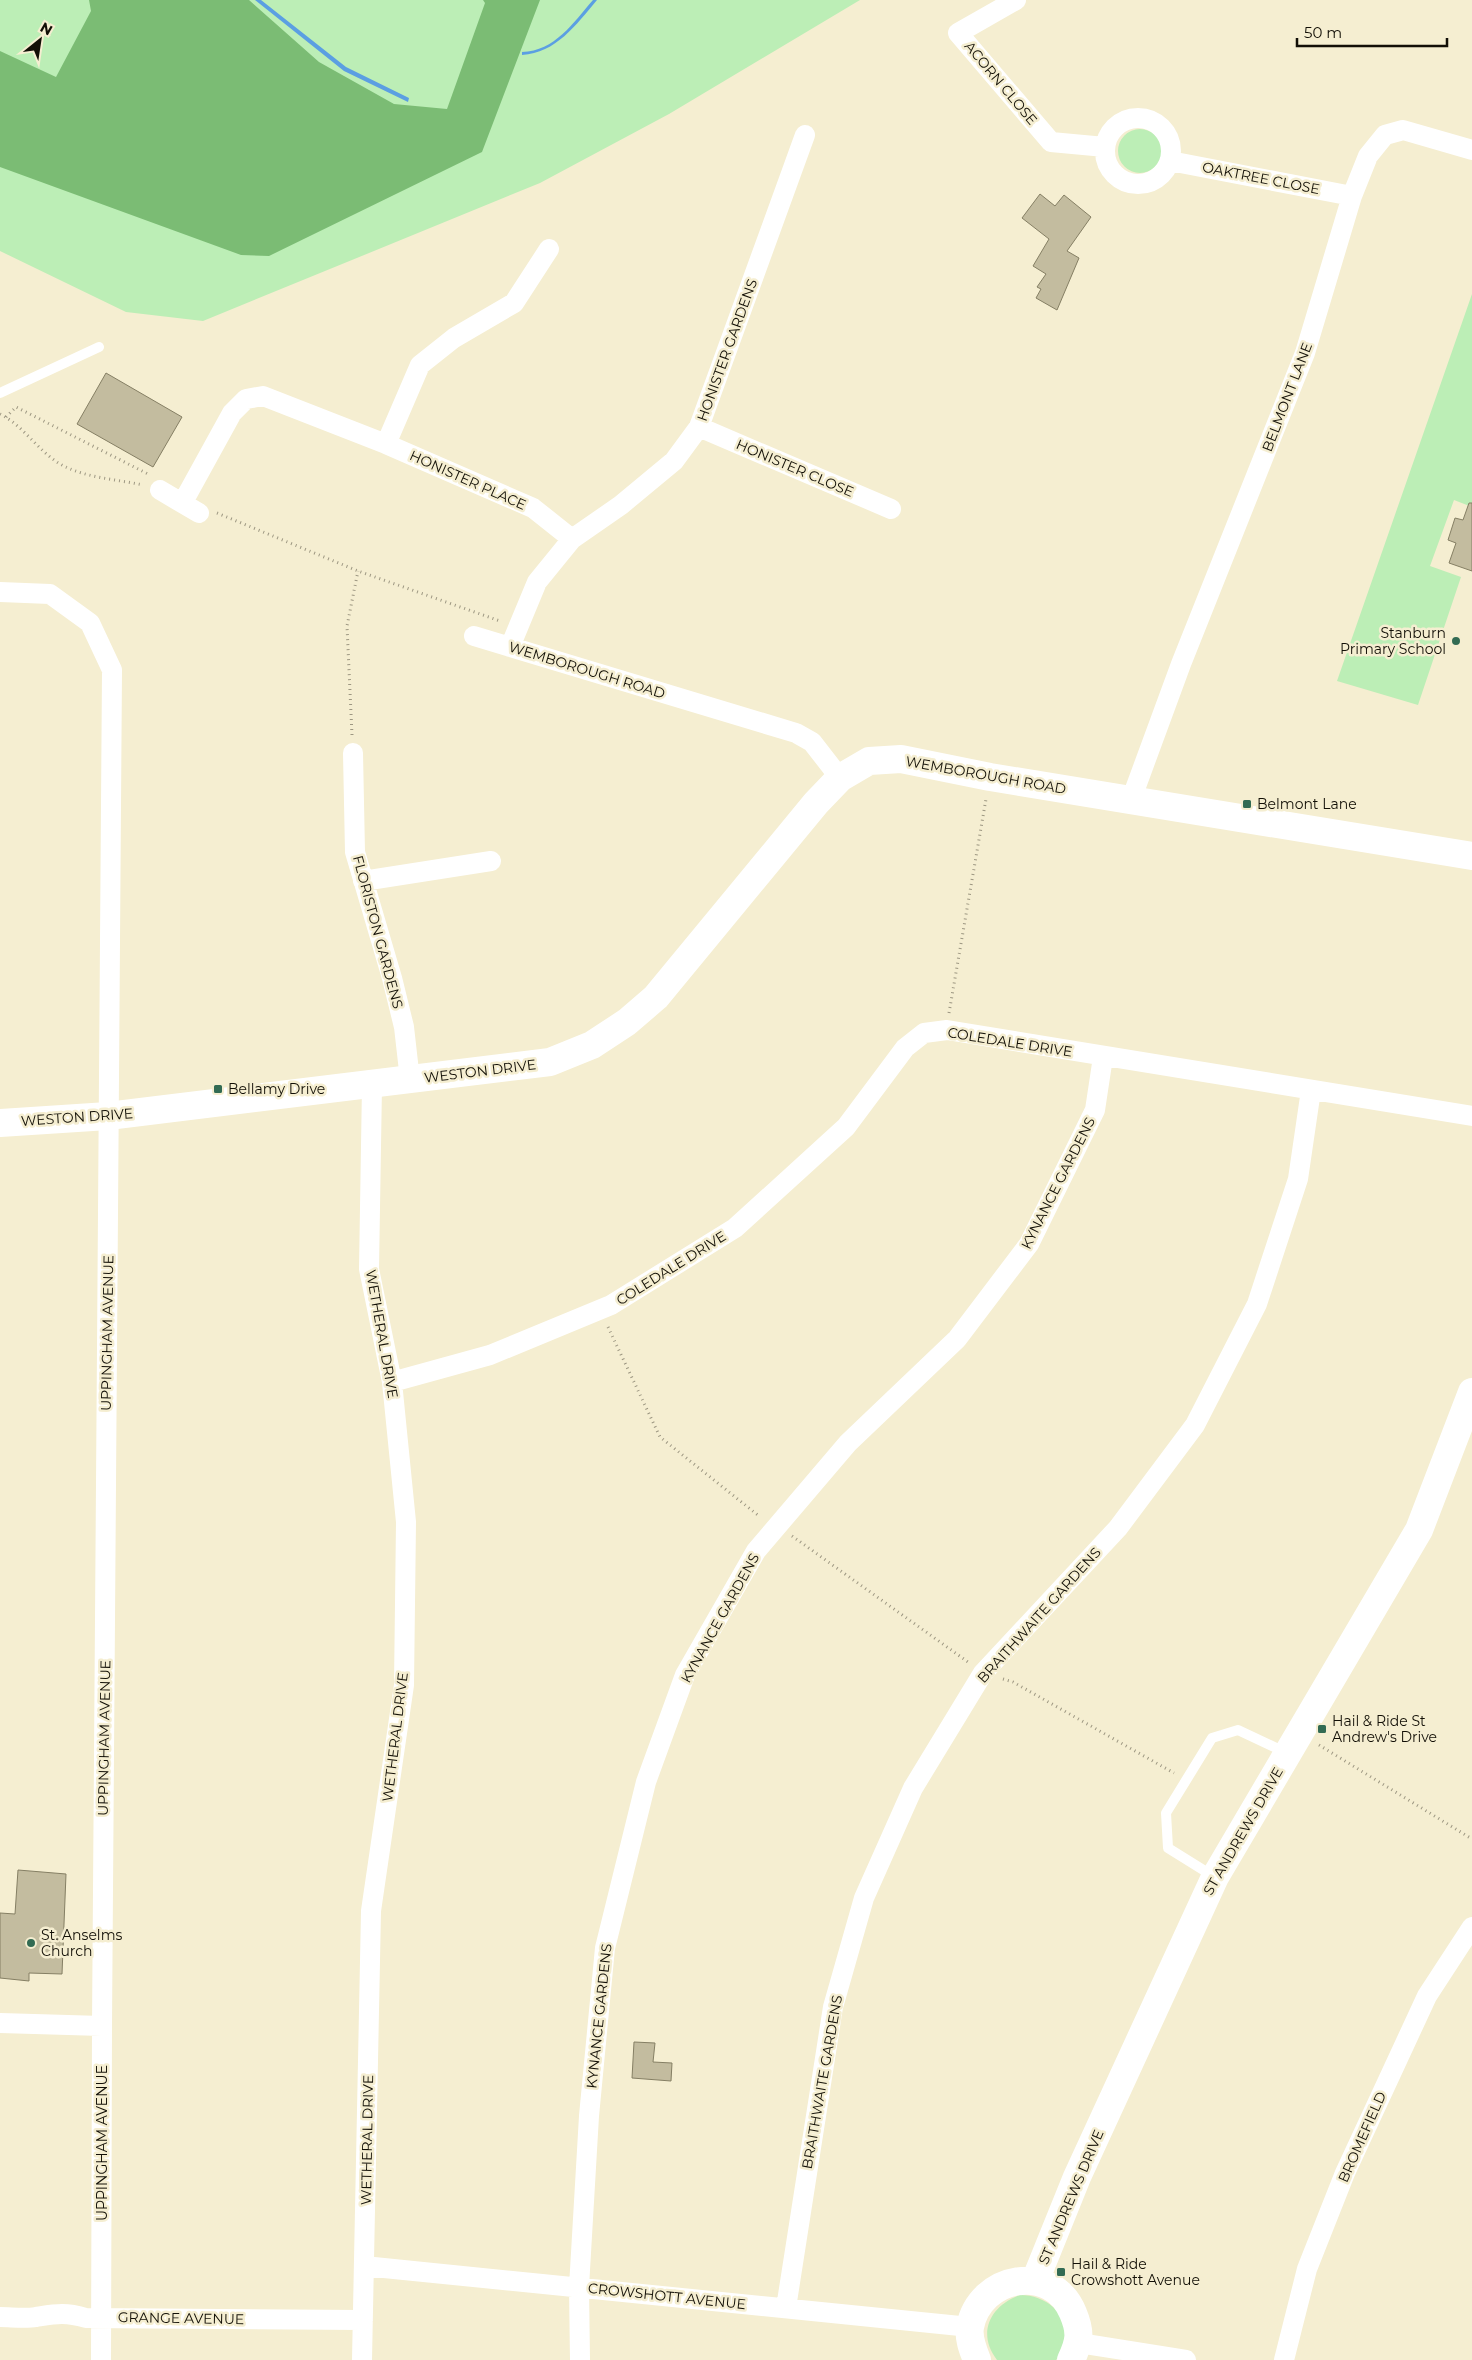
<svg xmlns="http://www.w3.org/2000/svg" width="1472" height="2360" viewBox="0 0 1472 2360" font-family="Montserrat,sans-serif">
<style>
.green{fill:#bceeb6}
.forest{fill:#7bbc74}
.water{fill:#5b9fe2}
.building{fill:#c3bc9f;stroke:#857f64}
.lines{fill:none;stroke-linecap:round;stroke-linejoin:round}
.path{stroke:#9d9782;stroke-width:3;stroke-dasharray:1 4;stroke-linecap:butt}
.lane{stroke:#fff;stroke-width:10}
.street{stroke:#fff;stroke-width:20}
.secondary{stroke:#fff;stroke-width:28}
.poi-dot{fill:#326b53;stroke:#f5eed1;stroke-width:2}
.labels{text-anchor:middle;stroke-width:5;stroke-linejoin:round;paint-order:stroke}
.street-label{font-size:14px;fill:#120f06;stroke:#f5eed1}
.poi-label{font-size:14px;fill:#120f06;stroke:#f5eed1;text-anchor:start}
</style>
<rect width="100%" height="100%" fill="#f5eed1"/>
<!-- green -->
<path class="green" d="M 0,0 L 860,0 L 669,114 L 540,183 L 203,321 L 126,312 L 0,251 Z
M1118 151a22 22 0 1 1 44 0a22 22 0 1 1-44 0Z
M 1472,294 L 1472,507 L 1454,500 L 1430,566 L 1461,577 L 1418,705 L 1337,681 Z
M 1020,2295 C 1056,2295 1083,2331 1056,2360 L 997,2360 C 976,2333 991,2305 1020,2295 Z"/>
<!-- forest -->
<path class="forest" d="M 89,0 L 249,0 L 319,62 L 394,104 L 447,109 L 485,3 L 483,0 L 540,0 L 482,152 L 269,256 L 241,255 L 0,167 L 0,51 L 56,77 L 91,11 Z"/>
<!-- water -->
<path class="water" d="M 255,0 L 261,0 L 346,67 L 409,98 L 408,102 L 344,71 Z
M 593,0 L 597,0 C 576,25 556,53 522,55 L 522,52 C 555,51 573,23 593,0 Z"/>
<!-- building -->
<path class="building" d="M 1040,194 L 1055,206 L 1064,195 L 1091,217 L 1067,251 L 1079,258 L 1057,310 L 1036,298 L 1041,289 L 1037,287 L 1046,274 L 1033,266 L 1049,239 L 1022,218 Z
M 106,373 L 182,417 L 153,467 L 77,424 Z
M 1469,503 L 1472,503 L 1472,571 L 1449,563 L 1456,543 L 1448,540 L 1455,518 L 1463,520 Z
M 18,1870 L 66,1874 L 62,1974 L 29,1973 L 29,1981 L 0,1978 L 0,1913 L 15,1914 Z
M 634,2042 L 655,2043 L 653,2062 L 672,2063 L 671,2081 L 632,2078 Z"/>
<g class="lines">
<!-- path -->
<path class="path" d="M 0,414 C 24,426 37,450 60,464 C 85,478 115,479 143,485
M 6,417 L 16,407 L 148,474
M 217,513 L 358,571 L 500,621
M 352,735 L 347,626 L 358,571
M 949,1013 L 986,799
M 608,1327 L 660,1437 L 759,1516
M 792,1536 L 968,1662
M 1003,1679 L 1013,1682 L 1174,1773
M 1319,1745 L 1472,1839"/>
<!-- lane -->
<path class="lane" d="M 0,393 L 99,347
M 1213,1876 L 1168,1848 L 1166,1813 L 1212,1738 L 1238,1730 L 1287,1753"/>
<!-- street -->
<path class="street" d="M 1016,0 L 958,33 L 1051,142 L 1105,147
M1105 151a33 33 0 1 1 66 0a33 33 0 1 1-66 0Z
M 1170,161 L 1352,196
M 699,427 L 891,509
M 386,444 L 420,365 L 454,338 L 514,303 L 549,249
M 160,490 L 199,513
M 183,502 L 232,413 L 246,399 L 263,396 L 386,444 L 533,508 L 572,539
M 0,592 L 50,594 L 90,623 L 112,670 L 102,2026 L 101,2360
M 474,636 L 796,733 L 812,742 L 840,778
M 510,647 L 537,582 L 572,539 L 621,505 L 674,461 L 699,427 L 805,135
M 353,753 L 355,852 L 392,978 L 404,1027 L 410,1080
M 1131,800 L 1181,664 L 1305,353 L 1352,196 L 1368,156 L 1385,135 L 1403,130 L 1472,150
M 363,881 L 491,861
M 392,1382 L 490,1355 L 611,1305 L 735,1228 L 846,1127 L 905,1048 L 924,1033 L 947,1030 L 1472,1116
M 0,2023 L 102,2026
M 364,2266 L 970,2327
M 786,2308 L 833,2007 L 864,1898 L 913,1788 L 983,1673 L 1118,1528 L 1195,1425 L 1257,1304 L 1298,1179 L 1311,1090
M 0,2317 C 11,2317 25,2319 36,2317 C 56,2314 65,2312 86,2318 L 363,2320
M 1079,2343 L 1186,2360
M 362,2360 L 371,1911 L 404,1685 L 406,1522 L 392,1382 L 369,1269 L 372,1085
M 580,2360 L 579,2287 L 589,2116 L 605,1948 L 646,1782 L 685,1675 L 756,1551 L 848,1443 L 957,1339 L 1029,1244 L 1095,1110 L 1103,1057
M 1284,2360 L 1307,2269 L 1345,2173 L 1427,1996 L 1472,1927"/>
<!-- secondary -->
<path class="secondary" d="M 0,1123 L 108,1116 L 550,1062 L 592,1045 L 627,1022 L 656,997 L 816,803 L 840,778 L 869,761 L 901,759 L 990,777 L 1472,856
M 1035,2281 L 1077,2177 L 1215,1877 L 1419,1530 L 1472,1392
M 977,2360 C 973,2350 968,2338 970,2327 C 980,2275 1052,2262 1073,2313 C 1081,2332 1080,2341 1071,2360"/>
</g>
<!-- markers -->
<g class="poi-dot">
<circle cx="1456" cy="641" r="5"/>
<rect x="1242" y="799" width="10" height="10" rx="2.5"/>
<rect x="213" y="1084" width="10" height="10" rx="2.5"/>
<rect x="1317" y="1724" width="10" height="10" rx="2.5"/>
<circle cx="31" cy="1943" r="5"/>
<rect x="1056" y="2267" width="10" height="10" rx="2.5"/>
</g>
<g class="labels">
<!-- street labels -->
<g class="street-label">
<text transform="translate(1001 83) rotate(50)" y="5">ACORN CLOSE</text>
<text transform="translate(1261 178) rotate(11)" y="5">OAKTREE CLOSE</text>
<text transform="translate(727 350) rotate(-70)" y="5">HONISTER GARDENS</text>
<text transform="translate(1287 397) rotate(-69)" y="5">BELMONT LANE</text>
<text transform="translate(795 468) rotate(23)" y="5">HONISTER CLOSE</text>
<text transform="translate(468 480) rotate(24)" y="5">HONISTER PLACE</text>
<text transform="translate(587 670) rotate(17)" y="5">WEMBOROUGH ROAD</text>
<text transform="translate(986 775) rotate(10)" y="5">WEMBOROUGH ROAD</text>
<text transform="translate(378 932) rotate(75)" y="5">FLORISTON GARDENS</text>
<text transform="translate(1010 1042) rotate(9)" y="5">COLEDALE DRIVE</text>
<text transform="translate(480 1071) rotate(-7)" y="5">WESTON DRIVE</text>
<text transform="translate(77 1117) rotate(-4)" y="5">WESTON DRIVE</text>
<text transform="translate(1058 1183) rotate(-63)" y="5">KYNANCE GARDENS</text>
<text transform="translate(671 1268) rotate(-32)" y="5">COLEDALE DRIVE</text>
<text transform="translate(107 1333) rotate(-89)" y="5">UPPINGHAM AVENUE</text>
<text transform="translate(382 1334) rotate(80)" y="5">WETHERAL DRIVE</text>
<text transform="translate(1039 1615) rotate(-48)" y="5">BRAITHWAITE GARDENS</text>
<text transform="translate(720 1618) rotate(-61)" y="5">KYNANCE GARDENS</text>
<text transform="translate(395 1737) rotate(-83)" y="5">WETHERAL DRIVE</text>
<text transform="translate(104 1738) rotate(-89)" y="5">UPPINGHAM AVENUE</text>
<text transform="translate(1243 1831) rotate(-60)" y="5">ST ANDREWS DRIVE</text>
<text transform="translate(599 2016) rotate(-84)" y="5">KYNANCE GARDENS</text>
<text transform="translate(822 2082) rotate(-80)" y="5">BRAITHWAITE GARDENS</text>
<text transform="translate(1362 2137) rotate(-66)" y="5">BROMEFIELD</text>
<text transform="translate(367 2140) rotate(-89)" y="5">WETHERAL DRIVE</text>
<text transform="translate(102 2143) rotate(-90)" y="5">UPPINGHAM AVENUE</text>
<text transform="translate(1071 2197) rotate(-67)" y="5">ST ANDREWS DRIVE</text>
<text transform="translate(667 2296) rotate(6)" y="5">CROWSHOTT AVENUE</text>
<text transform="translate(181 2318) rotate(1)" y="5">GRANGE AVENUE</text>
</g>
<!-- poi labels -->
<g class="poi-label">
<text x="1446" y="638" text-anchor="end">Stanburn<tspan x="1446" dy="16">Primary School</tspan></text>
<text x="1257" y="809">Belmont Lane</text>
<text x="228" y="1094">Bellamy Drive</text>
<text x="1332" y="1726">Hail &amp; Ride St<tspan x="1332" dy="16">Andrew's Drive</tspan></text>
<text x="41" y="1940">St. Anselms<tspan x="41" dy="16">Church</tspan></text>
<text x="1071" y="2269">Hail &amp; Ride<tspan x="1071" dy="16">Crowshott Avenue</tspan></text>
</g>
</g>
<!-- north arrow -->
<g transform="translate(40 40) rotate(30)" stroke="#f5eed1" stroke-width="4" paint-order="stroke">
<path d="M0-4L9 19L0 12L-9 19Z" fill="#120f06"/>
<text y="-8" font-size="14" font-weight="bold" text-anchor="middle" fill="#120f06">N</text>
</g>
<!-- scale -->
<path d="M1297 38v8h150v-8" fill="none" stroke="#120f06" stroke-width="2.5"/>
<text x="1304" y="38" font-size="15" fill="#120f06" stroke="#f5eed1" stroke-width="4" paint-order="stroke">50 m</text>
</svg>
